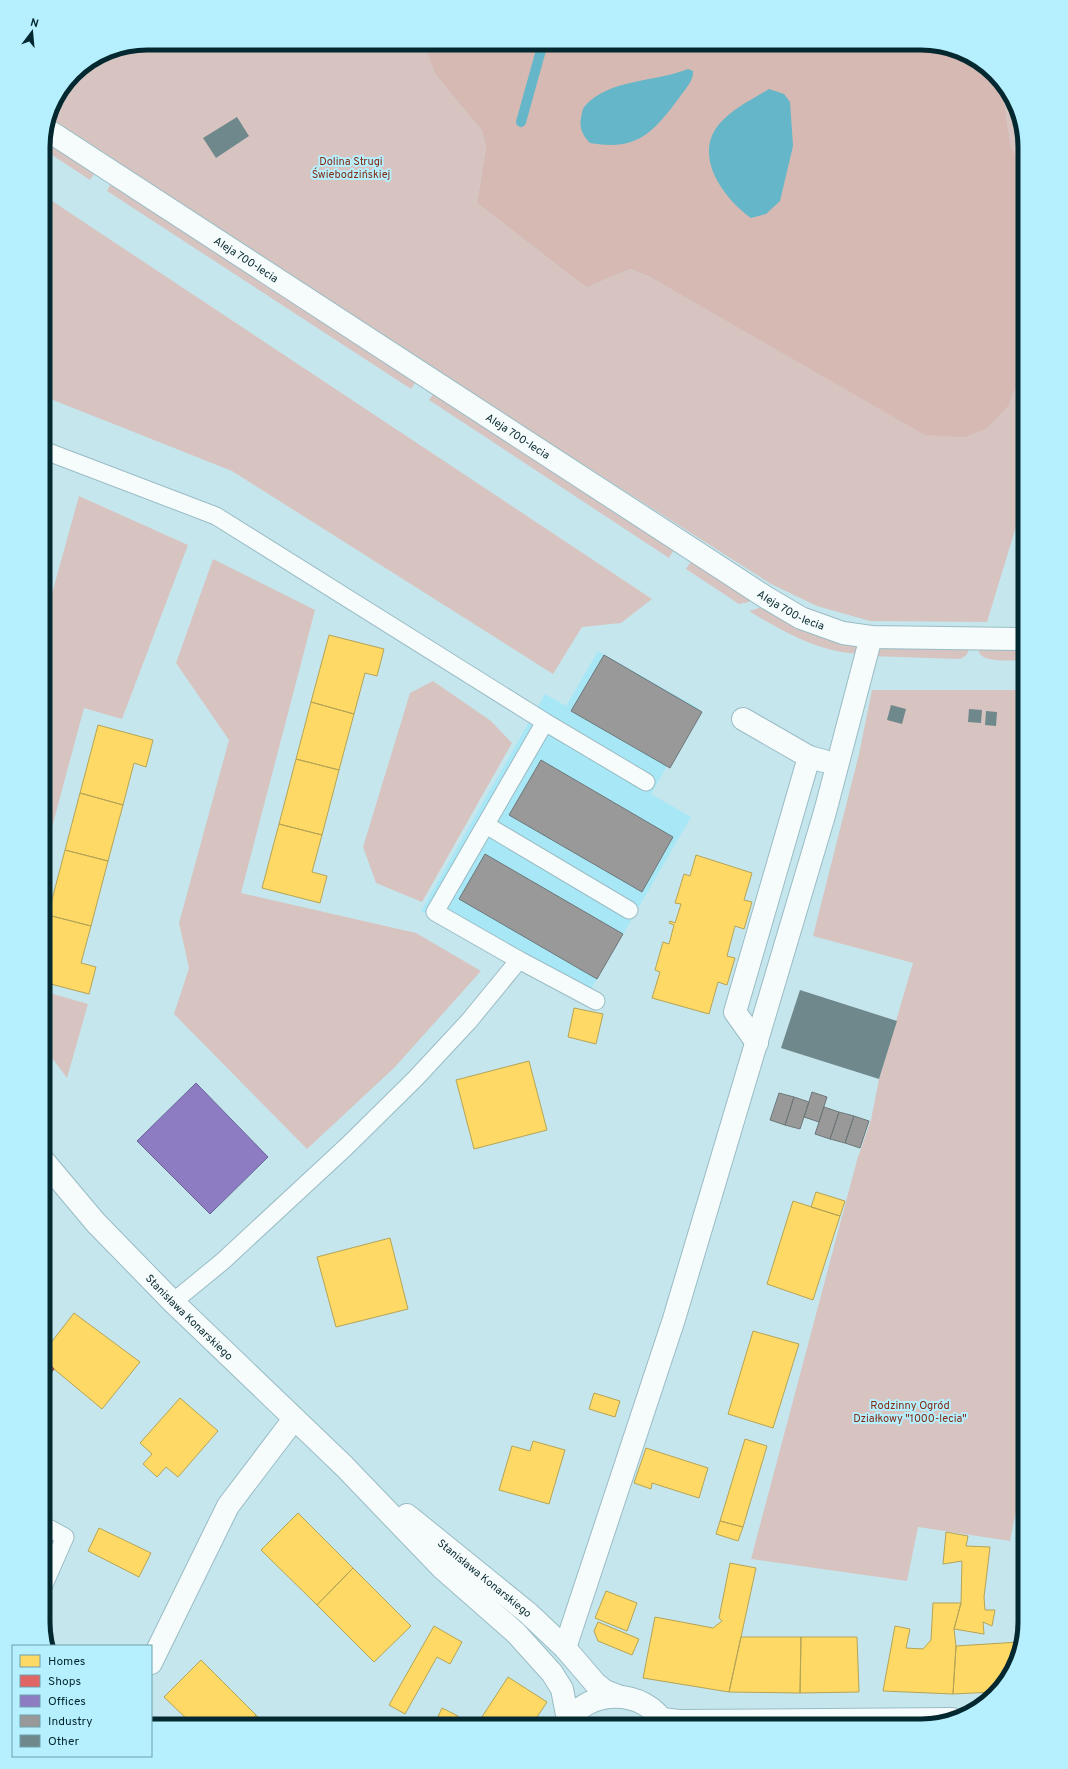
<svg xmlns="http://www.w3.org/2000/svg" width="1068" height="1769" viewBox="0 0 1068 1769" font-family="Overpass,sans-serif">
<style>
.built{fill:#a8e7f6}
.green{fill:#d7c4c0}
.forest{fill:#d5b9b2}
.water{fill:#64b6c8}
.homes{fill:#ffd966;stroke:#b4a456}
.shops{fill:#e06666;stroke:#9e5356}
.offices{fill:#8e7cc3;stroke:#656397}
.industry{fill:#999;stroke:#6c7779}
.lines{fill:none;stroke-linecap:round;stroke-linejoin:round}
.stream{stroke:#64b6c8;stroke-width:10}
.building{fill:#6f888c}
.lane-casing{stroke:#99bcc4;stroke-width:19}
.street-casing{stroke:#99bcc4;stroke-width:24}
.secondary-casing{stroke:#99bcc4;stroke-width:24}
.lane{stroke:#f6fbfc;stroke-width:17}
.street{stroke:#f6fbfc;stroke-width:22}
.secondary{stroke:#f6fbfc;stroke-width:22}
.labels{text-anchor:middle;stroke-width:4;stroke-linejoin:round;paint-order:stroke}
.park-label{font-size:11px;fill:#842a14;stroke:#b6f0fe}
.street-label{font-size:11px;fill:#04282f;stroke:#b6f0fe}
.rim{fill:none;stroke:#04282f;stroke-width:5}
</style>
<rect width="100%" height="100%" fill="#c6e6ee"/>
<!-- built -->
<path class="built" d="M 598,651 L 700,709 L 651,794 L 691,817 L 583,1003 L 421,911 L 545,694 L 566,706 Z"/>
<!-- green -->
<path class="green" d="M 147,43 L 432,43 L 427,52 L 435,74 L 482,131 L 486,147 L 477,203 L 587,288 L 604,280 L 631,269 L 650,277 L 801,363 L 1009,405 L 1016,387 L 1025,353 L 1025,497 L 987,622 L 870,621 L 817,606 L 771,584 L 422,362 L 49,118 L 54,101 L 74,73 L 107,51 Z
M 1002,87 L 1014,101 L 1025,147 L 1025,166 L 1011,148 Z
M 43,140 L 98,168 L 90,180 L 43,149 Z
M 114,178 L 419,377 L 411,389 L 107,191 Z
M 43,195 L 652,599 L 621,623 L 582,627 L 553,674 L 232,471 L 43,396 Z
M 436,390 L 676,546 L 669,558 L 429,400 Z
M 79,496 L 188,545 L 122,719 L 84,708 L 43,861 L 43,626 Z
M 694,557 L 751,599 L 749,602 L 739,604 L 686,569 Z
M 213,559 L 315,610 L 241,893 L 416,933 L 481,971 L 394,1068 L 307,1149 L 174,1014 L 189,968 L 179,923 L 229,740 L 176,663 Z
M 769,605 L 858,645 L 860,654 C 818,652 784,632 749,611 Z
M 979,644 L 1025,645 L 1025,660 C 1015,660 986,663 980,654 C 978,651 979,648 979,644 Z
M 969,645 C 969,653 967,656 960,659 L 870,656 L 875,647 Z
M 433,681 L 491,721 L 512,743 L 422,902 L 376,883 L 363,847 L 410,693 Z
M 872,690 L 1025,690 L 1025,1466 L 1010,1541 L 918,1527 L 907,1581 L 751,1559 L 857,1160 L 871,1120 L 879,1079 L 913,963 L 813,936 L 859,754 Z
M 43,991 L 88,1004 L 67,1078 L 43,1046 Z"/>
<!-- forest -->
<path class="forest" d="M 432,43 L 928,43 L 979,61 L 1002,87 L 1011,148 L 1025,166 L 1025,353 L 1016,387 L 1009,405 L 987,428 L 965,437 L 925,435 L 650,277 L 631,269 L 604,280 L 587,288 L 477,203 L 486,147 L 482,131 L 435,74 L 427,52 Z"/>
<!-- water -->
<path class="water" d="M 688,69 L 693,71 C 694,81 684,90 679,98 C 652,134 637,151 590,143 C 583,136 579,128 581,118 C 582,114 582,109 585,106 C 608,79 656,82 688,69 Z
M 769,89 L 784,94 L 790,102 L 793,146 L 780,201 L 766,214 L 751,218 C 723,198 691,154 721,122 C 734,108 753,99 769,89 Z"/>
<!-- homes -->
<path class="homes" d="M 329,635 L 384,649 L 377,676 L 365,673 L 354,714 L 311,702 Z
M 311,702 L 354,714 L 339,770 L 296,759 Z
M 98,725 L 153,740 L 146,767 L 134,763 L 123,805 L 80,793 Z
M 296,759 L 339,770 L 322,835 L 279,824 Z
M 80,793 L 123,805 L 108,861 L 65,850 Z
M 279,824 L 322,835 L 312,872 L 327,876 L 320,903 L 262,888 Z
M 65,850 L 108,861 L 91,926 L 48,915 Z
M 696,855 L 752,873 L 744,900 L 752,902 L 744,929 L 735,926 L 727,956 L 735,958 L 727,985 L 718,982 L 709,1014 L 652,998 L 660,972 L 655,970 L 663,942 L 669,944 L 674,925 L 669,923 L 670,921 L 675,923 L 681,904 L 675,903 L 684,874 L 690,876 Z
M 48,915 L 91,926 L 81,963 L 96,967 L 89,994 L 43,982 L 43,932 Z
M 574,1008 L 603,1014 L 596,1044 L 568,1037 Z
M 529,1061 L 547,1130 L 474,1149 L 456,1080 Z
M 816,1192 L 845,1201 L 840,1216 L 811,1207 Z
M 793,1201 L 840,1216 L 813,1300 L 767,1284 Z
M 390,1238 L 408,1309 L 336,1327 L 317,1257 Z
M 74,1313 L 140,1362 L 102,1409 L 54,1369 L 43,1356 L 43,1353 Z
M 753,1331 L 799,1344 L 773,1428 L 728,1414 Z
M 594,1393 L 620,1401 L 615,1417 L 589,1409 Z
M 180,1398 L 218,1431 L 178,1477 L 166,1467 L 157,1477 L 143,1464 L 152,1454 L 140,1443 Z
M 745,1439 L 767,1446 L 743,1527 L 720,1521 Z
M 533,1441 L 565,1450 L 549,1504 L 499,1490 L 512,1446 L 530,1451 Z
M 646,1448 L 708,1468 L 699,1498 L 652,1483 L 651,1489 L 634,1483 Z
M 298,1513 L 353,1568 L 317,1605 L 261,1550 Z
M 720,1521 L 743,1527 L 738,1541 L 716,1534 Z
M 1025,1523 L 1025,1579 L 1019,1578 Z
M 99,1528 L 151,1553 L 139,1577 L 88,1551 Z
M 946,1532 L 968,1536 L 966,1546 L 990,1547 L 984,1597 L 985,1610 L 995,1610 L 992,1626 L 983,1622 L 984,1634 L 954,1629 L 961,1603 L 962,1561 L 943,1564 Z
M 730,1563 L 756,1568 L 729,1692 L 643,1678 L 655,1617 L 713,1628 L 722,1621 L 719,1618 Z
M 353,1568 L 411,1626 L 374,1662 L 317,1605 Z
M 606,1591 L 637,1603 L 627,1631 L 595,1618 Z
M 933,1603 L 961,1603 L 954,1629 L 956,1646 L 953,1694 L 883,1691 L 895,1626 L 910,1629 L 906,1648 L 923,1649 L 931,1640 Z
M 598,1622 L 639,1639 L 632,1655 L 598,1641 L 594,1631 Z
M 434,1626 L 462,1642 L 450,1664 L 437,1657 L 405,1714 L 389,1705 Z
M 741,1637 L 801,1637 L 800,1693 L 729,1692 Z
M 801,1637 L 857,1637 L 859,1692 L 800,1693 Z
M 1019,1642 L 1008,1680 L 994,1692 L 953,1694 L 956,1646 Z
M 201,1660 L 256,1715 L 246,1726 L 194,1726 L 164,1697 Z
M 508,1677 L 547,1702 L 531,1726 L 476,1726 Z
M 442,1708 L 458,1716 L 454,1726 L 434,1725 Z
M 256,1715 L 267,1726 L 246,1726 Z"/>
<!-- shops -->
<path class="shops" d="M 43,1356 L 54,1369 L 43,1384 Z
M 43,1542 L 49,1545 L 43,1558 Z"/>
<!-- offices -->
<path class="offices" d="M 196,1083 L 268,1157 L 210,1214 L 137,1141 Z"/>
<!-- industry -->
<path class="industry" d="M 604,655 L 702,712 L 670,768 L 571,711 Z
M 541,760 L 673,837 L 642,892 L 509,815 Z
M 485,854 L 623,934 L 597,979 L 459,899 Z
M 812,1092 L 827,1097 L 819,1122 L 804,1117 Z
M 779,1093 L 794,1097 L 785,1125 L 770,1120 Z
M 794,1097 L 809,1102 L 800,1129 L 785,1125 Z
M 824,1107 L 839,1112 L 830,1139 L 815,1134 Z
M 839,1112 L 854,1116 L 845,1143 L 830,1139 Z
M 854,1116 L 869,1121 L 860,1148 L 845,1143 Z"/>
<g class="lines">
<!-- stream -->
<path class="stream" d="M 521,122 L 543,43"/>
</g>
<!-- building -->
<path class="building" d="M 237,117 L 249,136 L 216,158 L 203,138 Z
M 891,705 L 906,709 L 902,724 L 887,720 Z
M 969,709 L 982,710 L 981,723 L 968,722 Z
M 986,711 L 997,712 L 996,726 L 985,725 Z
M 800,990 L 897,1021 L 879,1079 L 781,1048 Z"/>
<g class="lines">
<!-- lane casing -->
<g class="lane-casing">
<path id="lane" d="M 43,450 L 216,516 L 545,722 L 646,782
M 486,825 L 629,910
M 519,960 L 596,1001
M 173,1302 L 223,1261 L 346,1147 L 415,1079 L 469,1021 L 519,960 L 435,912 L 545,722
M 43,1587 L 65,1537 L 43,1525"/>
</g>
<!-- street casing -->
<g class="street-casing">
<g id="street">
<path id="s1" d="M 46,129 L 767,598 L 801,618 L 843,633 L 871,637 L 1025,639"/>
<path d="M 743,719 L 809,757 L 824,761"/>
<path d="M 757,1043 L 735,1012 L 809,757"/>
<path d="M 565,1648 L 674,1319 L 825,812 L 871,637"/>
<path d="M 151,1663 L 228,1506 L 294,1419"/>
</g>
</g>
<!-- secondary casing -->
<g class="secondary-casing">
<g id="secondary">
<path id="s2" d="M 43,1160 L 96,1223 L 173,1302 L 344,1466 L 442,1568 L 516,1633 L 552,1673 L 562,1689 L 568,1720"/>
<path id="s3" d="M 407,1515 L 528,1613 L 565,1648 L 595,1683 L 605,1691 L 618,1696"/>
<path d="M 662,1719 L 679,1721 L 952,1719"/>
<path d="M 565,1726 C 586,1687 645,1687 666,1726"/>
</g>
</g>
<!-- lane -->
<use href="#lane" class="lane"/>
<!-- street -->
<use href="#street" class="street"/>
<!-- secondary -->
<use href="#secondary" class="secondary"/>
</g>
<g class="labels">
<!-- park labels -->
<g class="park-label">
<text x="351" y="165">Dolina Strugi<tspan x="351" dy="13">Świebodzińskiej</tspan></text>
<text x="910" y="1409">Rodzinny Ogród<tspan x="910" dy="13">Działkowy "1000-lecia"</tspan></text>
</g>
<!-- street labels -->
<g class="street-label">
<text dy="4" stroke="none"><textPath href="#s1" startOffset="239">Aleja 700-lecia</textPath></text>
<text dy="4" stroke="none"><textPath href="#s1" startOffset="563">Aleja 700-lecia</textPath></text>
<text dy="4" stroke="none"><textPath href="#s1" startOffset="887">Aleja 700-lecia</textPath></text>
<text dy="4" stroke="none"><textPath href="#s2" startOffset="215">Stanisława Konarskiego</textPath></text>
<text dy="4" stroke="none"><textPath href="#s3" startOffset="100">Stanisława Konarskiego</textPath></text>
</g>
</g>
<!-- crop -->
<path d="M0 0H1068V1769H0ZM147 50H921A97 97 0 0 1 1018 147V1622A97 97 0 0 1 921 1719H147A97 97 0 0 1 50 1622V147A97 97 0 0 1 147 50Z" fill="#b6f0fe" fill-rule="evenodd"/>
<path class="rim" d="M147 50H921A97 97 0 0 1 1018 147V1622A97 97 0 0 1 921 1719H147A97 97 0 0 1 50 1622V147A97 97 0 0 1 147 50Z"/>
<!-- legend -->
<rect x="12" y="1645" width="140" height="112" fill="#b6f0fe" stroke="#6fa0ab"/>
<rect x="20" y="1655" width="20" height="12" fill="#ffd966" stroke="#6fa0ab"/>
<text x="48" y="1665" font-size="12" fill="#04282f">Homes</text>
<rect x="20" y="1675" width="20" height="12" fill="#e06666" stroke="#6fa0ab"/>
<text x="48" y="1685" font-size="12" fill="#04282f">Shops</text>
<rect x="20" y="1695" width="20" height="12" fill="#8e7cc3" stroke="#6fa0ab"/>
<text x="48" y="1705" font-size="12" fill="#04282f">Offices</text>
<rect x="20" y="1715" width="20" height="12" fill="#999999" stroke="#6fa0ab"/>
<text x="48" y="1725" font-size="12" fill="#04282f">Industry</text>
<rect x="20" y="1735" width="20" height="12" fill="#6f888c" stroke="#6fa0ab"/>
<text x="48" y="1745" font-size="12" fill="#04282f">Other</text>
<!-- north arrow -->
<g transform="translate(32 32) rotate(16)" stroke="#b6f0fe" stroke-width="3" paint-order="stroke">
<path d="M0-3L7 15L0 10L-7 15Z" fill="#04282f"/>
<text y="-6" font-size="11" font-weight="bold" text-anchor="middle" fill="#04282f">N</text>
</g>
</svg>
